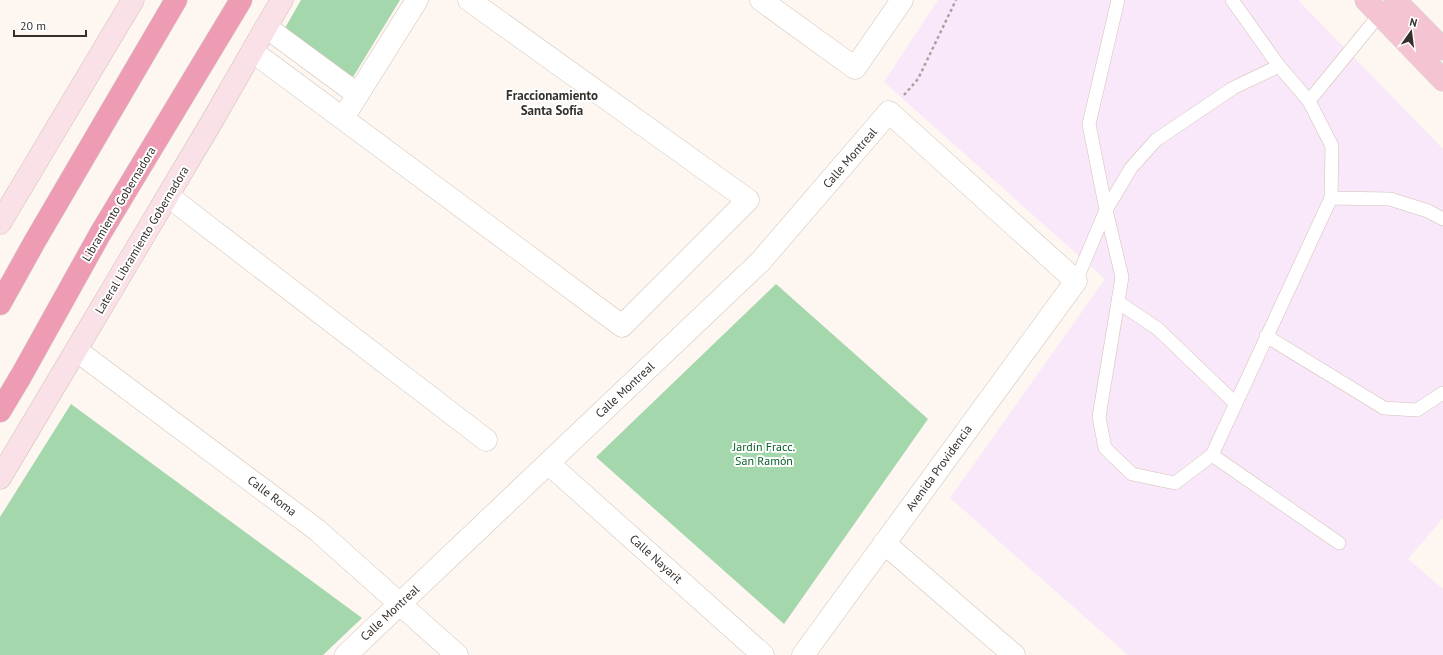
<svg xmlns="http://www.w3.org/2000/svg" width="1443" height="655" viewBox="0 0 1443 655" font-family="'PT Sans',sans-serif">
<style>
.industrial{fill:#f8e8fa}
.green{fill:#a4d7ac}
.lines{fill:none;stroke-linecap:round;stroke-linejoin:round}
.lane-casing{stroke:#d1c1b4;stroke-width:14}
.street-casing{stroke:#d1c1b4;stroke-width:23}
.secondary-casing{stroke:#d1c1b4;stroke-width:23}
.primary-casing{stroke:#d3d1d0;stroke-width:23}
.highway-casing{stroke:#d3d1d0;stroke-width:23}
.path{stroke:#a8a29d;stroke-width:2.5;stroke-dasharray:3 3;stroke-linecap:butt}
.lane{stroke:#fff;stroke-width:13}
.street{stroke:#fff;stroke-width:22}
.secondary{stroke:#fae1e8;stroke-width:22}
.primary{stroke:#f4c4d2;stroke-width:22}
.highway{stroke:#ed9cb4;stroke-width:22}
.labels{text-anchor:middle;stroke-width:4;stroke-linejoin:round;paint-order:stroke}
.street-label{font-size:12px;fill:#36302b;stroke:#fff}
.park-label{font-size:12px;fill:#075e26;stroke:#fff}
.neighbourhood-label{font-size:13px;font-weight:bold;fill:#36302b;stroke:#fff}
</style>
<rect width="100%" height="100%" fill="#fdf6f1"/>
<!-- industrial -->
<path class="industrial" d="M 938,0 L 1298,0 L 1443,149 L 1443,518 L 1408,559 L 1443,589 L 1443,655 L 1128,655 L 950,498 L 1105,279 L 884,82 Z"/>
<!-- green -->
<path class="green" d="M 301,0 L 400,0 L 353,77 L 285,28 Z
M 776,284 L 928,419 L 784,624 L 596,457 Z
M 71,404 L 362,618 L 323,655 L 0,655 L 0,517 Z"/>
<g class="lines">
<!-- lane casing -->
<g class="lane-casing">
<path id="lane" d="M 1118,0 L 1089,124 L 1106,210 L 1122,277 L 1099,417 L 1105,448 L 1132,474 L 1175,483 L 1212,455
M 1232,0 L 1279,66 L 1309,101
M 1331,198 L 1390,199 L 1428,211 L 1443,219
M 1076,281 L 1106,210 L 1131,168 L 1156,140 L 1233,88 L 1279,66
M 1118,302 L 1158,329 L 1235,403
M 1266,336 L 1384,408 L 1417,410 L 1443,393
M 1339,543 L 1212,455 L 1331,198 L 1332,146 L 1309,101 L 1380,14"/>
</g>
<!-- street casing -->
<g class="street-casing">
<path id="street" d="M 761,0 L 855,68 L 902,0
M 266,27 L 357,94
M 252,51 L 622,326 L 748,200 L 469,0
M 343,118 L 417,0
M 168,196 L 486,440
M 76,350 L 317,530 L 457,655
M 548,463 L 763,655
M 884,543 L 1014,655
M 346,655 L 760,262 L 889,112 L 1076,281 L 803,655"/>
</g>
<!-- secondary casing -->
<g class="secondary-casing">
<path id="secondary" d="M 0,223 L 133,0
M 0,478 L 211,123 L 266,27 L 282,0"/>
</g>
<!-- primary casing -->
<g class="primary-casing">
<path id="primary" d="M 1366,0 L 1443,80
M 1395,0 L 1443,49"/>
</g>
<!-- highway casing -->
<g class="highway-casing">
<path id="highway" d="M 0,304 L 35,241 L 176,0
M 0,411 L 21,376 L 100,234 L 241,0"/>
</g>
<!-- path -->
<path class="path" d="M 904,95 L 918,79 L 956,0"/>
<!-- lane -->
<use href="#lane" class="lane"/>
<!-- street -->
<use href="#street" class="street"/>
<!-- secondary -->
<use href="#secondary" class="secondary"/>
<!-- primary -->
<use href="#primary" class="primary"/>
<!-- highway -->
<use href="#highway" class="highway"/>
</g>
<g class="labels">
<!-- street labels -->
<g class="street-label">
<text transform="translate(850 158) rotate(-49)" y="4">Calle Montreal</text>
<text transform="translate(119 204) rotate(-59)" y="4">Libramiento Gobernadora</text>
<text transform="translate(142 240) rotate(-59)" y="4">Lateral Libramiento Gobernadora</text>
<text transform="translate(625 390) rotate(-43)" y="4">Calle Montreal</text>
<text transform="translate(939 468) rotate(-54)" y="4">Avenida Providencia</text>
<text transform="translate(272 496) rotate(37)" y="4">Calle Roma</text>
<text transform="translate(656 559) rotate(42)" y="4">Calle Nayarit</text>
<text transform="translate(390 613) rotate(-43)" y="4">Calle Montreal</text>
</g>
<!-- park labels -->
<g class="park-label">
<text x="764" y="451">Jardín Fracc.<tspan x="764" dy="14">San Ramón</tspan></text>
</g>
<!-- neighbourhood labels -->
<g class="neighbourhood-label">
<text x="552" y="100">Fraccionamiento<tspan x="552" dy="15">Santa Sofía</tspan></text>
</g>
</g>
<!-- north arrow -->
<g transform="translate(1411 32) rotate(14)" stroke="#ffffff" stroke-width="3" paint-order="stroke">
<path d="M0-3L7 15L0 10L-7 15Z" fill="#36302b"/>
<text y="-6" font-size="11" font-weight="bold" text-anchor="middle" fill="#36302b">N</text>
</g>
<!-- scale -->
<path d="M14 30v6h72v-6" fill="none" stroke="#36302b" stroke-width="2"/>
<text x="20" y="30" font-size="12" fill="#36302b" stroke="#ffffff" stroke-width="3" paint-order="stroke">20 m</text>
</svg>
